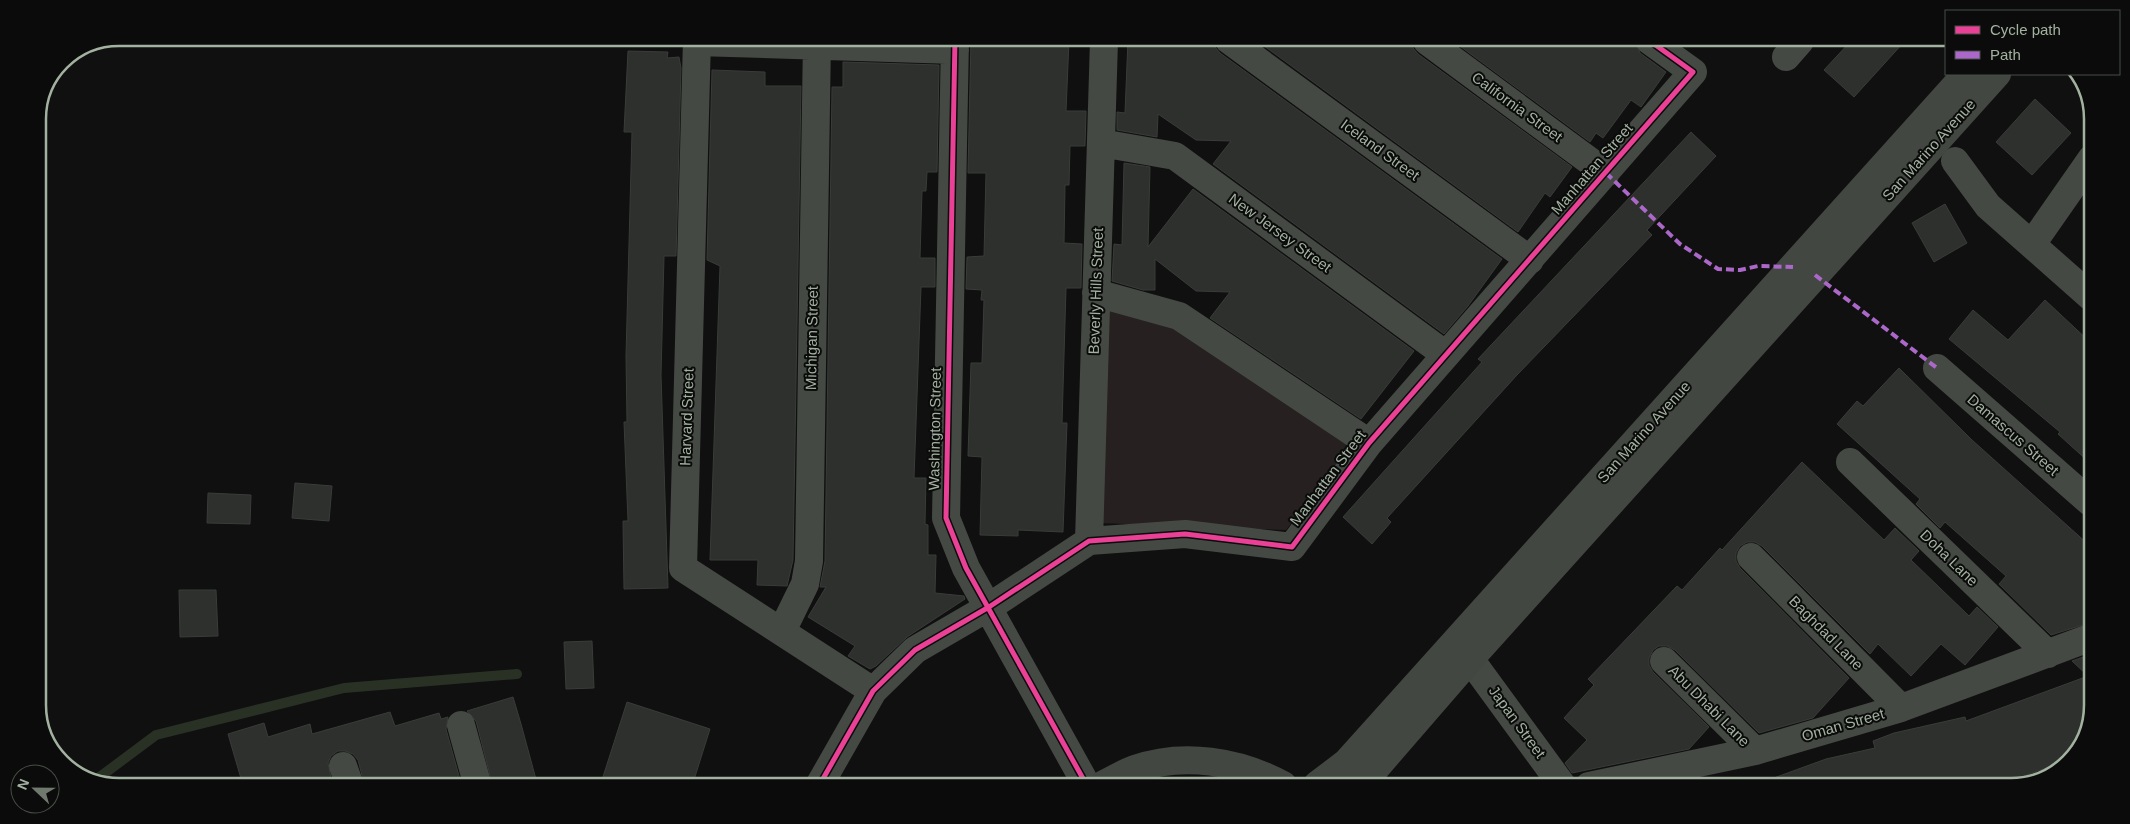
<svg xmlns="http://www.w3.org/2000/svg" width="2130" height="824" viewBox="0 0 2130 824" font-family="Arial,sans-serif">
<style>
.green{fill:#272020}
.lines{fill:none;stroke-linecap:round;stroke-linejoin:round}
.stream{stroke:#293124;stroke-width:10}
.building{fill:#2d302d;stroke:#393c39}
.street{stroke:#454944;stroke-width:28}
.secondary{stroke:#434742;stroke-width:28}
.quiet{stroke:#ac68c9;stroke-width:4;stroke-dasharray:8 4;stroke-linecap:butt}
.cycleway-casing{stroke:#0a0b0a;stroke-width:8}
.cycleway{stroke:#ea4096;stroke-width:5}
.labels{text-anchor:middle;stroke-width:4;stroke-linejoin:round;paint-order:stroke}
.street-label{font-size:15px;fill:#a3b2a0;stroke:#0a0b0a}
.rim{fill:none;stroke:#a3b2a0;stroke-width:2.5}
</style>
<rect width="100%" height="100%" fill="#101010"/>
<!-- green -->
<path class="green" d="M 1106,304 L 1171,323 L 1353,446 L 1286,530 L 1099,523 Z
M 1215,776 L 1242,785 L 1142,784 L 1164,777 Z"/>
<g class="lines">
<!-- stream -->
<path class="stream" d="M 93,782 L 156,735 L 344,688 L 517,674"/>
</g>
<!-- building -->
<path class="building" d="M 971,39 L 1069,40 L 1066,111 L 1086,111 L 1085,146 L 1070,146 L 1069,185 L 1065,185 L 1064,243 L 1082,244 L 1081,288 L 1066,288 L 1062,423 L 1067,423 L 1063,532 L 1018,530 L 1018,536 L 980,535 L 982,457 L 968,456 L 971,363 L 982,363 L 984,300 L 981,300 L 982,290 L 966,289 L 967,257 L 984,256 L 986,173 L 968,173 Z
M 1128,40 L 1214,40 L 1215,47 L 1220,53 L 1502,259 L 1468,306 L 1444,334 L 1213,164 L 1231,141 L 1196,140 L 1158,114 L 1157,137 L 1117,130 L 1117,112 L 1125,113 Z
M 1256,40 L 1412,40 L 1413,48 L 1418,54 L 1572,167 L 1550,197 L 1545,193 L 1518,232 Z
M 1453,41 L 1635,41 L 1640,53 L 1666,72 L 1641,107 L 1631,100 L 1603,138 L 1596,133 L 1590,142 Z
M 1850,42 L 1904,42 L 1854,97 L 1824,70 Z
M 628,51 L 668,52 L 667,58 L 679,57 L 681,68 L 676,256 L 664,256 L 661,375 L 668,588 L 624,589 L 623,521 L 628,521 L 624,422 L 627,422 L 626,356 L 632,132 L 624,132 Z
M 843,62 L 939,65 L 937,172 L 927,172 L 926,191 L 922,191 L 920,258 L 935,258 L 935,287 L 921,287 L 914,478 L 926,478 L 925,524 L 928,525 L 928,555 L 936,555 L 935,593 L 964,596 L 965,599 L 907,637 L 876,666 L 870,669 L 848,656 L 855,646 L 808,617 L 826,587 L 820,587 L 825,561 L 832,87 L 843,87 Z
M 712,70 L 765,72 L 765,86 L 801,86 L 793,560 L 787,586 L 757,585 L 758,560 L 710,560 L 720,266 L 707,260 Z
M 2035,99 L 2071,133 L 2032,175 L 1996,142 Z
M 1691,132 L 1716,156 L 1647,230 L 1652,235 L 1517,375 L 1387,518 L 1391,522 L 1372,544 L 1343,517 L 1482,362 L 1478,359 Z
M 1124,163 L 1150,167 L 1148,247 L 1193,189 L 1414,351 L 1361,419 L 1210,318 L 1230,292 L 1196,291 L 1155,259 L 1155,290 L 1143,290 L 1112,281 L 1114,244 L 1122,245 Z
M 1945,204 L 1967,243 L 1934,262 L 1912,223 Z
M 2045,300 L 2091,343 L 2090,463 L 2058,434 L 2060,432 L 1949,339 L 1973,310 L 2008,340 Z
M 1899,368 L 1972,440 L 2089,545 L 2089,623 L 2051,635 L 1999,584 L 2006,576 L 1945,522 L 1940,528 L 1916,504 L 1920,499 L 1837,424 L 1857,401 L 1863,406 Z
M 1802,462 L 1884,540 L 1895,528 L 1919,551 L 1911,560 L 1969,616 L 1977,607 L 1998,627 L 1965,665 L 1941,644 L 1911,676 L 1878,644 L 1870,654 L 1762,546 L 1755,542 L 1747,542 L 1740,546 L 1736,553 L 1736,561 L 1740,568 L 1849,678 L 1813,718 L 1759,733 L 1675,650 L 1667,646 L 1659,646 L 1653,650 L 1649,658 L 1649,665 L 1653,672 L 1709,727 L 1689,749 L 1572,773 L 1565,763 L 1587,740 L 1564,718 L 1594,685 L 1588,679 L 1677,586 L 1682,590 L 1720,548 L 1722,550 Z
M 295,483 L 332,486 L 329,521 L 292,518 Z
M 208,493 L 251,495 L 250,524 L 207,523 Z
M 179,590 L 216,590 L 218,636 L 180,637 Z
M 592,641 L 594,688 L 566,689 L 564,642 Z
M 2089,655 L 2088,676 L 2072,661 Z
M 2088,676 L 2088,731 L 2068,760 L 1996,786 L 1761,786 L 1760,783 L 1826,759 L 1875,748 L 1873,741 L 1894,733 L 1965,717 L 1966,721 Z
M 513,697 L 521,724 L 537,783 L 492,783 L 476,721 L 467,711 Z
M 627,702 L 710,729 L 693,783 L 601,783 Z
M 390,712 L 395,726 L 439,713 L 441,719 L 448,717 L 446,729 L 461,783 L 364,783 L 358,760 L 353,754 L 345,751 L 338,751 L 331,756 L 328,763 L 332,783 L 242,782 L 228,734 L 264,723 L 268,737 L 310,724 L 312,734 Z"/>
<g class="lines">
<!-- street -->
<path class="street" d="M 697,39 L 683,568 L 873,691
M 955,39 L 946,518 L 966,568 L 1086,784
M 1229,40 L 1530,260
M 1427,41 L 1606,173
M 697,42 L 955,50
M 1786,57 L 1800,41
M 1101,143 L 1175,156 L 1446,355
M 1955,161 L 1988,206 L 2091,297
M 2032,244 L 2092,158
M 1096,293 L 1179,316 L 1369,443
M 1937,368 L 2090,502
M 1850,462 L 2048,654
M 1089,541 L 1104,40
M 1751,557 L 1901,708
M 782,631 L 805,584 L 809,561 L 817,39
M 1470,659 L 1562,785
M 1664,661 L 1755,751
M 461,725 L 477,783
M 343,766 L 349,783
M 820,784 L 873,691 L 915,650 L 989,607 L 1089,541 L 1185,534 L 1292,547 L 1369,443 L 1693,72 L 1650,41
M 1589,786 L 1755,751 L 1901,708 L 2089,638"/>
<!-- secondary -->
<path class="secondary" d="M 1104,784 C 1114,779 1124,773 1135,769 C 1183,752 1239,761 1283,785
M 1317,785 L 1346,763 L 1966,74
M 1361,785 L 1470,659 L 1997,74"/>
<!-- quiet -->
<path class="quiet" d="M 1606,173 L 1680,244 L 1718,269 L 1740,270 L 1758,266 L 1793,267
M 1815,275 L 1937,368"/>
<!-- cycleway casing -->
<g class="cycleway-casing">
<path id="cycleway" d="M 955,39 L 946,518 L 966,568 L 1086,784
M 820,784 L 873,691 L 915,650 L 989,607 L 1089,541 L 1185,534 L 1292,547 L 1369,443 L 1693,72 L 1650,41"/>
</g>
<!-- cycleway -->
<use href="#cycleway" class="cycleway"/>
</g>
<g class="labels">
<!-- street labels -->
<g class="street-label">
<text transform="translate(1517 107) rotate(36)" y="5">California Street</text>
<text transform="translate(1380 150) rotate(36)" y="5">Iceland Street</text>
<text transform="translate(1929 150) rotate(-48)" y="5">San Marino Avenue</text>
<text transform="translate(1592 169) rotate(-49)" y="5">Manhattan Street</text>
<text transform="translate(1280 233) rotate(36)" y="5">New Jersey Street</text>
<text transform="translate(1096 291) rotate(-88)" y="5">Beverly Hills Street</text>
<text transform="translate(812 338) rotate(-89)" y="5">Michigan Street</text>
<text transform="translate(687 417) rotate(-88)" y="5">Harvard Street</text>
<text transform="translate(935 429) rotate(-89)" y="5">Washington Street</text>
<text transform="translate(1644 432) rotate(-48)" y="5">San Marino Avenue</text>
<text transform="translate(2013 435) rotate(41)" y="5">Damascus Street</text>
<text transform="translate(1328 478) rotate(-53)" y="5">Manhattan Street</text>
<text transform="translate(1949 558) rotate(44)" y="5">Doha Lane</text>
<text transform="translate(1826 633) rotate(45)" y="5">Baghdad Lane</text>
<text transform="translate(1709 706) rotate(45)" y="5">Abu Dhabi Lane</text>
<text transform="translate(1517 722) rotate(54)" y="5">Japan Street</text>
<text transform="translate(1843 725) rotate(-16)" y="5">Oman Street</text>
</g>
</g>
<!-- crop -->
<path d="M0 0H2130V824H0ZM119 46H2011A73 73 0 0 1 2084 119V705A73 73 0 0 1 2011 778H119A73 73 0 0 1 46 705V119A73 73 0 0 1 119 46Z" fill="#0a0b0a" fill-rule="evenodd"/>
<path class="rim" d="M119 46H2011A73 73 0 0 1 2084 119V705A73 73 0 0 1 2011 778H119A73 73 0 0 1 46 705V119A73 73 0 0 1 119 46Z"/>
<!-- legend -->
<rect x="1945" y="10" width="175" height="65" fill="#0a0b0a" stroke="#474e46"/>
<rect x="1955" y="26" width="25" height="8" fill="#ea4096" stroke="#474e46"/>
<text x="1990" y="35" font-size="15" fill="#a3b2a0">Cycle path</text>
<rect x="1955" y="51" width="25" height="8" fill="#ac68c9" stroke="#474e46"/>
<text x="1990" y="60" font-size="15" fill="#a3b2a0">Path</text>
<!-- north arrow -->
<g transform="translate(35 789) rotate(292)"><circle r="24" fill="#0a0b0a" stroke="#474e46"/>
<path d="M0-4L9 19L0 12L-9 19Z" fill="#70796e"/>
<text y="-8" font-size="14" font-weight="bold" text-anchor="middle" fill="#a3b2a0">N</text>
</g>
</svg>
